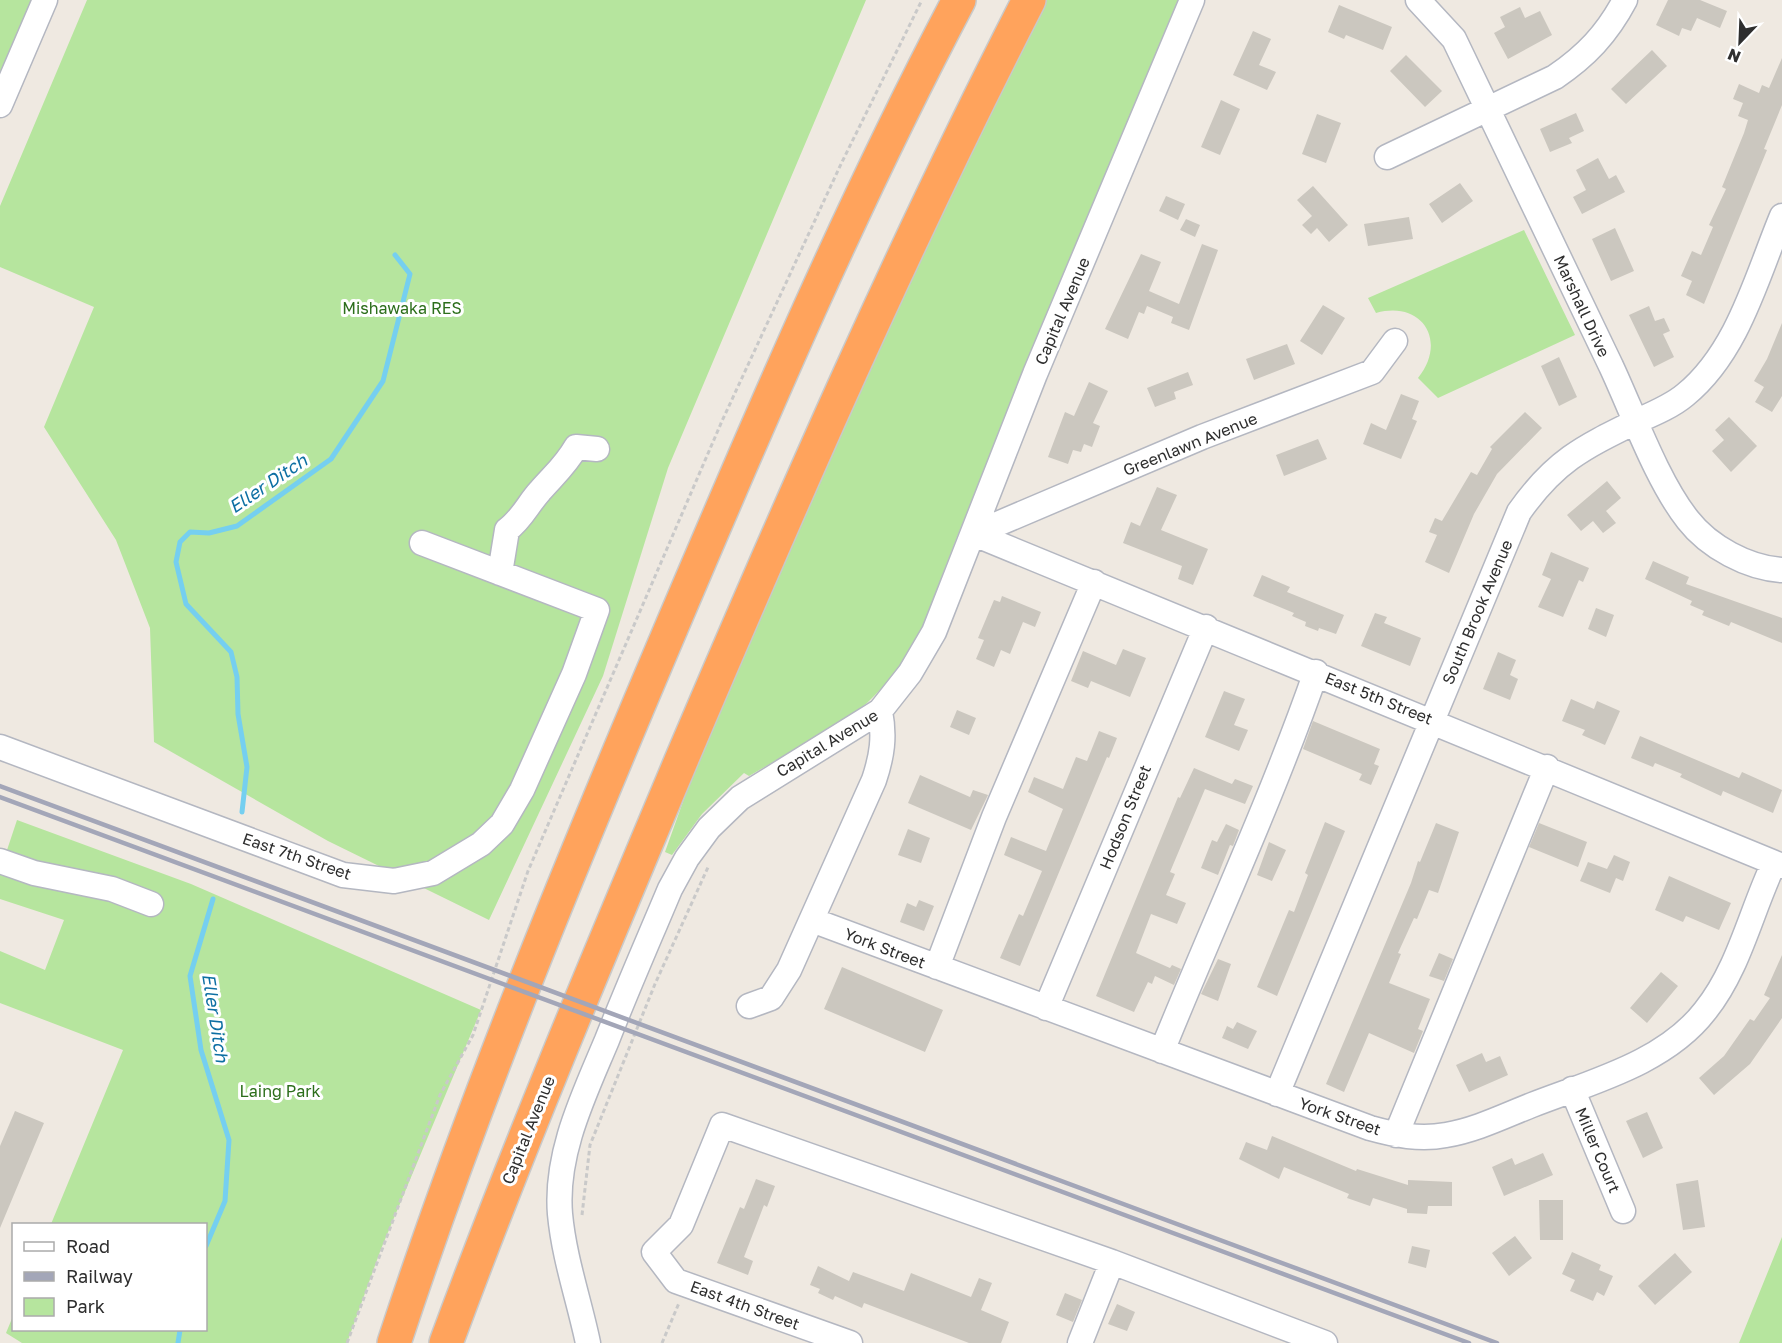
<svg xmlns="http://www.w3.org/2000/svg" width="1782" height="1343" viewBox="0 0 1782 1343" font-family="'Golos Text',sans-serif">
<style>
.green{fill:#b6e59e}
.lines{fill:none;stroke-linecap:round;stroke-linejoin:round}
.stream{stroke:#75cff0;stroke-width:5}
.building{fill:#cbc7bf}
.minor-casing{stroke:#b4b7c1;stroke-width:27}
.highway-casing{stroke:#c9c9c9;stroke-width:36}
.path{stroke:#c9c9c9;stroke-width:3;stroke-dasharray:4.5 3;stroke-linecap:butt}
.minor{stroke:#fff;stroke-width:24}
.highway{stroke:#ffa35c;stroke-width:33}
.rail{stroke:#a3a6b8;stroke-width:4.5}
.labels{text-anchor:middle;stroke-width:6;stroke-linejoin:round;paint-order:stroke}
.street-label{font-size:16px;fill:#2e2e2e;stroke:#fff}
.park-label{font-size:16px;fill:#2c6e1b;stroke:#fff}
.water-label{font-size:18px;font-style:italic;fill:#0d6fa3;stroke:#fff}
</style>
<rect width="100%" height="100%" fill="#efe9e1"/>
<!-- green -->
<path class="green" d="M 0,0 L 34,0 L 0,80 Z
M 87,0 L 866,0 L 668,468 L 603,676 L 489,920 L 328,841 L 154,742 L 150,628 L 116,540 L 44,427 L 94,307 L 0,267 L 0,206 Z
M 1044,0 L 1178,0 L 957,537 L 920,633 L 891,679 L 867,703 L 846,720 L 749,776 L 744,773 L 702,814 L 672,855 L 665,852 L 713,718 L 856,386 Z
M 1524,230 L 1575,335 L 1438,398 L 1418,378 C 1448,341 1422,300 1376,313 L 1368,298 Z
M 17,820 L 191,884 L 481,1010 L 381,1249 L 347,1343 L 22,1343 L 6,1333 L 13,1316 L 14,1330 L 206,1330 L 206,1224 L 51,1224 L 123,1050 L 0,1003 L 0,951 L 45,970 L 64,920 L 0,899 L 0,871 Z
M 1782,1237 L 1782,1343 L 1739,1343 Z"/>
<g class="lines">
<!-- stream -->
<path class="stream" d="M 242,812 L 247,767 L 238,714 L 237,677 L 231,652 L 186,604 L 176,562 L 180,542 L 190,532 L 209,533 L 237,526 L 331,459 L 383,381 L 410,274 L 395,255
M 206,1246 L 225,1201 L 229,1140 L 201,1050 L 190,976 L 213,899
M 178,1343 L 180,1330"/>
</g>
<!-- building -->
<path class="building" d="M 1668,0 L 1700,0 L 1727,11 L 1720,28 L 1697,18 L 1691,31 L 1682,28 L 1679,36 L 1656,25 Z
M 1339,5 L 1392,27 L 1383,50 L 1346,35 L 1344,39 L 1328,32 Z
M 1520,7 L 1525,18 L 1540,11 L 1552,35 L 1508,59 L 1494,33 L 1505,27 L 1500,17 Z
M 1253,31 L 1271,39 L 1259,65 L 1276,72 L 1267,90 L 1233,75 Z
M 1652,50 L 1667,66 L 1626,104 L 1611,89 Z
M 1406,55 L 1442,91 L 1425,107 L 1390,71 Z
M 1782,58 L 1782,105 L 1764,149 L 1767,150 L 1704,304 L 1686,295 L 1692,281 L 1681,276 L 1692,251 L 1701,255 L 1713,227 L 1709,225 L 1726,189 L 1722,187 L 1744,133 L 1748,120 L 1738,116 L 1743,103 L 1733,99 L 1739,84 L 1759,93 L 1762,85 L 1769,88 Z
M 1221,100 L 1240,109 L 1220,155 L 1201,147 Z
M 1576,113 L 1584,131 L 1569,138 L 1572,143 L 1550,152 L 1540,129 Z
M 1317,114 L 1341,123 L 1326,163 L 1302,154 Z
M 1598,158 L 1609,179 L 1616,175 L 1625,192 L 1582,214 L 1573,197 L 1586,190 L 1576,170 Z
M 1460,183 L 1473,201 L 1442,223 L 1429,204 Z
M 1313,186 L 1348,225 L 1329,242 L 1317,228 L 1311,234 L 1302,225 L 1312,216 L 1297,200 Z
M 1166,196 L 1185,204 L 1178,220 L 1159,211 Z
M 1409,217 L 1413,239 L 1368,246 L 1364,224 Z
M 1186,219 L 1200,225 L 1195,237 L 1180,230 Z
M 1615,228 L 1634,271 L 1611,281 L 1592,239 Z
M 1202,244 L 1218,250 L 1189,330 L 1171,323 L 1173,317 L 1147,306 L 1144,314 L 1139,312 L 1128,339 L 1105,329 L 1141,254 L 1161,262 L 1149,291 L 1179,304 Z
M 1323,305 L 1345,318 L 1322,355 L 1300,341 Z
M 1649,306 L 1655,321 L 1664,318 L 1670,331 L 1663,334 L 1674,357 L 1654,367 L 1629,315 Z
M 1782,323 L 1782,396 L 1772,412 L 1755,402 L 1764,387 L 1754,381 L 1767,359 Z
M 1287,344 L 1295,364 L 1254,380 L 1246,359 Z
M 1559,357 L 1577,397 L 1559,406 L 1541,366 Z
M 1188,372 L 1193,385 L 1174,392 L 1176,399 L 1155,407 L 1147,388 Z
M 1089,382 L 1108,391 L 1093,423 L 1100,426 L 1092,447 L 1084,444 L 1081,452 L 1073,450 L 1068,464 L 1048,457 L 1065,412 L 1074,416 Z
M 1401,394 L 1419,401 L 1412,419 L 1417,421 L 1401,459 L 1363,444 L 1371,423 L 1386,430 Z
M 1525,412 L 1542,428 L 1497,474 L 1474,514 L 1449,573 L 1425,562 L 1437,535 L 1429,532 L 1435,518 L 1442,521 L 1471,472 L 1477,475 L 1492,449 L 1490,447 Z
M 1729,417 L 1757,446 L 1731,472 L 1712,451 L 1724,440 L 1715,430 Z
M 1318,439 L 1327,459 L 1284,476 L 1276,455 Z
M 1607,481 L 1621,498 L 1606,511 L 1616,523 L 1603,533 L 1593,521 L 1581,531 L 1567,515 Z
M 1157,487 L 1177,495 L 1161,530 L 1208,549 L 1193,585 L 1178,579 L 1182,566 L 1123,543 L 1131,522 L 1140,526 Z
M 1551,552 L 1589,568 L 1583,582 L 1579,580 L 1563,617 L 1538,607 L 1551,579 L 1542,575 Z
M 1653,561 L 1689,577 L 1686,584 L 1782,618 L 1782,643 L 1731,622 L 1729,626 L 1702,615 L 1704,611 L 1690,605 L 1692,601 L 1645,579 Z
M 1262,575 L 1290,587 L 1287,592 L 1344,615 L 1336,634 L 1319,628 L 1318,631 L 1305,626 L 1306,622 L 1292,616 L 1294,613 L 1253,596 Z
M 1002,596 L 1041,612 L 1035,627 L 1023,622 L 1010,654 L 1001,650 L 994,667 L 976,659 L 984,640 L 978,638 L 994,600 L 1000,602 Z
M 1596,608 L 1614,615 L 1606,637 L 1588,629 Z
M 1375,613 L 1387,617 L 1384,623 L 1421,638 L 1410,666 L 1361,646 Z
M 1123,649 L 1146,658 L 1130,697 L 1091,681 L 1088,688 L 1071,681 L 1083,651 L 1116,665 Z
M 1498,652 L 1516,660 L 1510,675 L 1518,679 L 1510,700 L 1483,689 Z
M 1224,691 L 1245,699 L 1234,725 L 1248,730 L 1239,751 L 1205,737 Z
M 1571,699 L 1594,709 L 1597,701 L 1620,711 L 1605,745 L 1582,735 L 1585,730 L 1562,721 Z
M 957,710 L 976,718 L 969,735 L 950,727 Z
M 1313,721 L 1380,749 L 1374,764 L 1379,766 L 1371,785 L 1359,780 L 1362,774 L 1303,749 Z
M 1099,731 L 1117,738 L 1109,758 L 1107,757 L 1020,966 L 1000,958 L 1019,914 L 1023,916 L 1042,871 L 1004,855 L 1011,837 L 1046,851 L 1063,809 L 1028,792 L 1034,777 L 1063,789 L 1076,757 L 1087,761 Z
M 1640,736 L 1739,778 L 1742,772 L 1782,790 L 1773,813 L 1723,791 L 1721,796 L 1680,777 L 1682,774 L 1655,763 L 1653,767 L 1631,758 Z
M 1194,768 L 1232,784 L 1235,779 L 1253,786 L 1245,804 L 1205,789 L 1170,872 L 1175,874 L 1166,895 L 1186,903 L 1177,924 L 1151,914 L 1136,953 L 1170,968 L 1172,965 L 1181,969 L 1174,985 L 1155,976 L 1152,984 L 1148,982 L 1134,1012 L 1096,996 L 1178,797 L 1180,798 Z
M 920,775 L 970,797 L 973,790 L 988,795 L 971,830 L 908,803 Z
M 1325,822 L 1345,831 L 1277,996 L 1257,987 L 1289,910 L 1294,912 L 1308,875 L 1305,873 Z
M 1436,823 L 1459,832 L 1438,893 L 1429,890 L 1417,919 L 1414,918 L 1398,953 L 1401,954 L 1389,983 L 1430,999 L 1418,1029 L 1423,1031 L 1414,1053 L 1369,1033 L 1344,1092 L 1326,1084 L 1411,883 L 1418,861 L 1420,862 Z
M 1539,823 L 1587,842 L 1578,867 L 1529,847 Z
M 1226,824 L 1239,830 L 1233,846 L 1230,845 L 1218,875 L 1201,868 L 1212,840 L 1217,842 Z
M 908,829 L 930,838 L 921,863 L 898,855 Z
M 1269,842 L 1286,850 L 1272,881 L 1257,875 Z
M 1614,855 L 1630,862 L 1623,881 L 1616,878 L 1610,893 L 1580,881 L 1588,862 L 1607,869 Z
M 1669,876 L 1731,903 L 1719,930 L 1686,916 L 1683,922 L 1655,910 Z
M 919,900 L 934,906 L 924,931 L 900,922 L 907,903 L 916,907 Z
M 1439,953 L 1453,959 L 1444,981 L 1429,976 Z
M 1782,955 L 1782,1018 L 1750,1064 L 1714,1095 L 1699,1078 L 1724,1056 L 1750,1019 L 1754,1021 L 1770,998 L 1764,995 Z
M 1218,959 L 1231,964 L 1218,1001 L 1201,994 Z
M 842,967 L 943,1010 L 925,1052 L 824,1009 Z
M 1661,972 L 1678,986 L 1647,1023 L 1630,1008 Z
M 1237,1022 L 1257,1031 L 1248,1049 L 1222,1038 L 1227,1026 L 1233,1029 Z
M 1482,1053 L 1486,1062 L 1500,1056 L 1508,1075 L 1469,1092 L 1456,1065 Z
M 15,1111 L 44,1123 L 0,1228 L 0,1146 Z
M 1647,1112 L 1663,1148 L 1643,1158 L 1626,1121 Z
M 1272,1136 L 1356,1171 L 1357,1169 L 1408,1185 L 1408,1180 L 1452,1182 L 1452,1206 L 1428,1206 L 1427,1214 L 1407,1213 L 1407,1209 L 1373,1198 L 1370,1206 L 1347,1198 L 1349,1194 L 1284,1167 L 1279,1179 L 1239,1159 L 1246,1142 L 1267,1150 Z
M 1543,1153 L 1553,1175 L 1504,1196 L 1492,1167 L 1512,1158 L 1515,1165 Z
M 756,1179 L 775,1186 L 767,1207 L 764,1205 L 744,1257 L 753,1261 L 748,1275 L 717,1263 L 740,1207 L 744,1209 Z
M 1698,1180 L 1705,1227 L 1683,1230 L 1676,1184 Z
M 1539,1200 L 1563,1200 L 1563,1240 L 1540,1240 Z
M 1515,1236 L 1532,1258 L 1509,1276 L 1492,1253 Z
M 1412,1246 L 1430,1250 L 1426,1268 L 1408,1263 Z
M 1572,1252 L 1601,1265 L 1599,1270 L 1613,1276 L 1604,1296 L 1597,1292 L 1593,1301 L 1570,1291 L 1575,1280 L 1562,1274 Z
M 1675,1253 L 1692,1272 L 1655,1305 L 1638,1286 Z
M 818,1266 L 849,1281 L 853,1272 L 904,1291 L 911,1273 L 971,1297 L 979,1278 L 992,1283 L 981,1310 L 1009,1322 L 1001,1343 L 969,1343 L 864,1303 L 862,1308 L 835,1296 L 833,1300 L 818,1293 L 820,1289 L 810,1285 Z
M 1065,1293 L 1082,1300 L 1073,1322 L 1056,1315 Z
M 1117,1304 L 1135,1312 L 1127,1331 L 1108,1324 Z"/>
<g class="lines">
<!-- minor casing -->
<g class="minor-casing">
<path id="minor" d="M 1418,0 L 1454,39 C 1507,148 1559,257 1611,366 C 1633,413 1657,481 1688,520 C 1709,547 1748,568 1782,570
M 0,105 L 45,0
M 1387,157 L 1555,77 C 1586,56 1607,34 1625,0
M 974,534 L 1782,866
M 974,534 L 1202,437 L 1372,372 L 1395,341
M 500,573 L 507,530 C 522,519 528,504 540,491 C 553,476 566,465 576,447 L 597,449
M 0,747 L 343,875 L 394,881 L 433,873 L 481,844 L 502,824 L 522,790 L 574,674 L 597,610 L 422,543
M 0,861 L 34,873 L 112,889 L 151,904
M 812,920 L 1370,1128 C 1395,1135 1420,1140 1446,1135 C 1476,1130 1504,1116 1532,1105 C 1591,1082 1665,1063 1705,1011 C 1739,969 1751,911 1774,863
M 937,967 L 994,817 L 1094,582
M 749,1006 L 771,998 L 789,970 L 874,780 C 882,756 885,737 880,711
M 1046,1008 L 1206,627
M 1162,1051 C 1213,925 1271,801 1316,672
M 1572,1089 L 1623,1211
M 1277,1094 L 1519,512 C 1555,461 1582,448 1637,421 C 1653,414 1672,406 1685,395 C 1738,352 1757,276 1782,216
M 1396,1135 L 1547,767
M 588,1343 C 579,1300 564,1258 560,1214 C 555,1153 584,1095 607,1040 C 627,989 649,939 670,889 L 687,858 L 709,828 L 740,798 L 880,711 L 910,673 L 934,632 L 1035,374 L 1192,0
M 850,1343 L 676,1281 L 654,1252 L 681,1225 L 722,1125 L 1112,1262 L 1325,1343
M 1080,1343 L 1112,1262"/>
</g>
<!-- highway casing -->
<g class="highway-casing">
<path id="highway" d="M 394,1343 C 474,1099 572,862 672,626 C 762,414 852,203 959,0
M 446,1343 C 519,1145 601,951 683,756 C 792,500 902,248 1029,0"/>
</g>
<!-- path -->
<path class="path" d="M 582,1215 L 590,1145 L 655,984 L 709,865
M 347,1343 L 440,1095 L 473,1035 L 528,871 L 722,421 L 841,164 L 922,0
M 662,1343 L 679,1303"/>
<!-- minor -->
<use href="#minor" class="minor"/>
<!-- highway -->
<use href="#highway" class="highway"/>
<!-- rail -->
<path class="rail" d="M 0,786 L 1497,1343
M 0,797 L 1469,1343"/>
</g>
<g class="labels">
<!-- street labels -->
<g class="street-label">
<text transform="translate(1582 306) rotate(65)" y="6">Marshall Drive</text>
<text transform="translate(1062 311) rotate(-67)" y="6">Capital Avenue</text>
<text transform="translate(1190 444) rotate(-22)" y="6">Greenlawn Avenue</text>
<text transform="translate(1477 612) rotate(-67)" y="6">South Brook Avenue</text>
<text transform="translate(1379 698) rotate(22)" y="6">East 5th Street</text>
<text transform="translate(827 743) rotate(-31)" y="6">Capital Avenue</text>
<text transform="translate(1125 817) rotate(-68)" y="6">Hodson Street</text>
<text transform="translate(297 856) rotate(19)" y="6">East 7th Street</text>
<text transform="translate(885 948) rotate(21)" y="6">York Street</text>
<text transform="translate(1340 1116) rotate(19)" y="6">York Street</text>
<text transform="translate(528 1130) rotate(-68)" y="6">Capital Avenue</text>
<text transform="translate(1598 1150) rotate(67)" y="6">Miller Court</text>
<text transform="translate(745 1305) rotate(20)" y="6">East 4th Street</text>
</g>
<!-- park labels -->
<g class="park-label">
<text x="402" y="314">Mishawaka RES</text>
<text x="280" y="1097">Laing Park</text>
</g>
<!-- water labels -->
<g class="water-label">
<text transform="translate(268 484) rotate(-34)" y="6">Eller Ditch</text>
<text transform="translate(215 1018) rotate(81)" y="6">Eller Ditch</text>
</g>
</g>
<!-- legend -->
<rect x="12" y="1223" width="195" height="108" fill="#ffffff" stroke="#ababab" stroke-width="1.5"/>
<rect x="24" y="1242" width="30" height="9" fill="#ffffff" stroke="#ababab" stroke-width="1.5"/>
<text x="66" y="1253" font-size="18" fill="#2e2e2e">Road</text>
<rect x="24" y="1272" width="30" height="9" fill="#a3a6b8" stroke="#ababab" stroke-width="1.5"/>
<text x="66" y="1283" font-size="18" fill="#2e2e2e">Railway</text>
<rect x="24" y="1298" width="30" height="18" fill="#b6e59e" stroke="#ababab" stroke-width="1.5"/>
<text x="66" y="1313" font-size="18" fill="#2e2e2e">Park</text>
<!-- north arrow -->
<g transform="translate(1740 42) rotate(203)" stroke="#ffffff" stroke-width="4.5" paint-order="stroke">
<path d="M0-4.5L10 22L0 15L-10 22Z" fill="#2e2e2e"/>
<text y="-9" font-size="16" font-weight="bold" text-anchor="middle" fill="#2e2e2e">N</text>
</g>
</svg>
